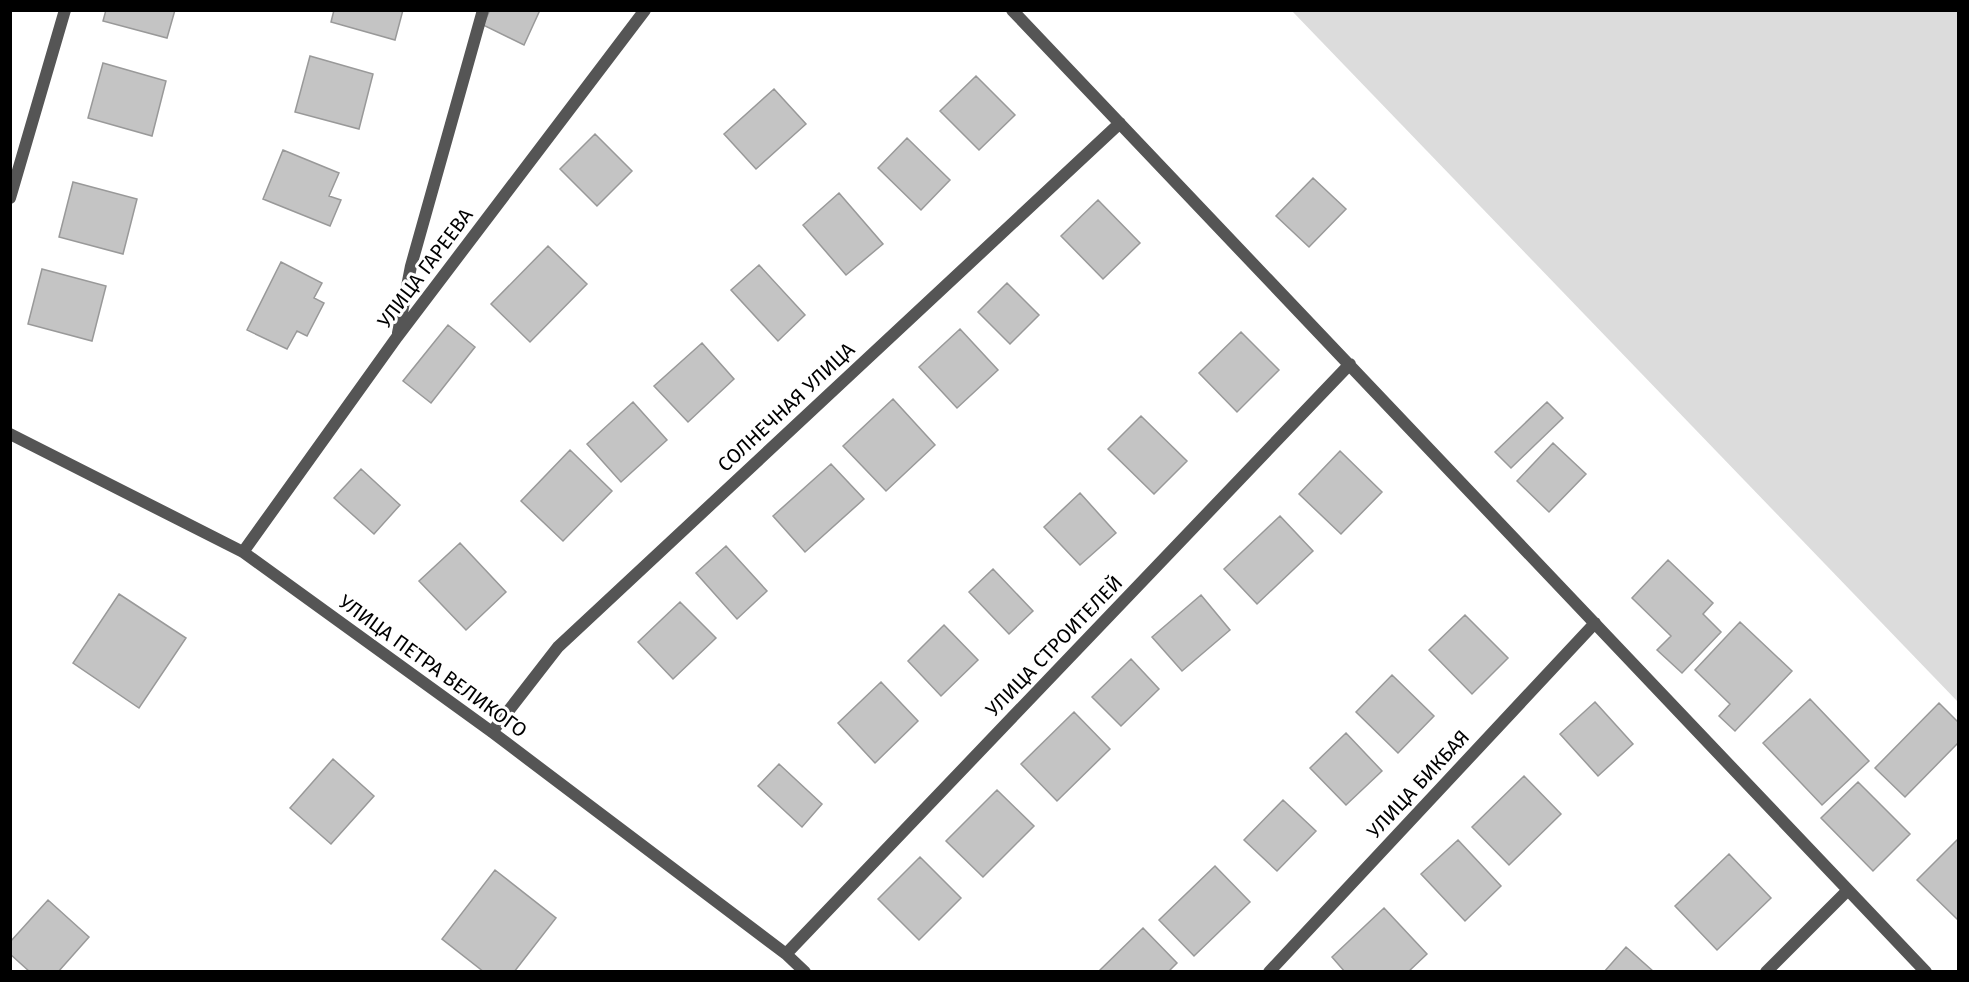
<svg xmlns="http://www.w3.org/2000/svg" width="1969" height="982" viewBox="0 0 1969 982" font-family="'Fira Sans',sans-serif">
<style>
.green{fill:#dcdcdc}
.building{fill:#c4c4c4;stroke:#999;stroke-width:1.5}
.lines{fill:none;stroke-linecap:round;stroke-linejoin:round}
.minor{stroke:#555;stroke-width:12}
.labels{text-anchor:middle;stroke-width:6;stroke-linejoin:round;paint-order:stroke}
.street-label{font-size:20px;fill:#000;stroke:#fff}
</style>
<rect width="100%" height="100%" fill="#fff"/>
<!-- green -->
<path class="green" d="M 1292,11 L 1958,11 L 1958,702 Z"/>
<!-- building -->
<path class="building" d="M 106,10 L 175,10 L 167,38 L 103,21 Z
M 334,10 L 403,10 L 395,40 L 331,22 Z
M 490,10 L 540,10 L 524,45 L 483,25 Z
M 310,56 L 373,74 L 359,129 L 295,112 Z
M 103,63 L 166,81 L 152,136 L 88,118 Z
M 976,76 L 1015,115 L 979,150 L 940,111 Z
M 774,89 L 806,124 L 756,169 L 724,134 Z
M 595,134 L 632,171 L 597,206 L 560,169 Z
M 907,138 L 950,180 L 921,210 L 878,168 Z
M 283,150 L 339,173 L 329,196 L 341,200 L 330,226 L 263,199 Z
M 1313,178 L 1346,209 L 1309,247 L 1276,216 Z
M 73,182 L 137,199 L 123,254 L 59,237 Z
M 839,193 L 883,244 L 846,275 L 803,225 Z
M 1098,200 L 1140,243 L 1103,279 L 1061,236 Z
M 548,246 L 587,284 L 530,342 L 491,304 Z
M 281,262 L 322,283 L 314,298 L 324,303 L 307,336 L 297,331 L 287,349 L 247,330 Z
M 759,265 L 805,315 L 778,341 L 731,290 Z
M 42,269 L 106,286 L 92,341 L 28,324 Z
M 1007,283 L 1039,315 L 1010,344 L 978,312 Z
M 448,325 L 475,347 L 431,403 L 403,381 Z
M 960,329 L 998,370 L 957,408 L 919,367 Z
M 1241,332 L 1279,370 L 1237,412 L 1199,373 Z
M 702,343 L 734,379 L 688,422 L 654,386 Z
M 893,399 L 935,445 L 886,491 L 843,446 Z
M 633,402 L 667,440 L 621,482 L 587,444 Z
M 1547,402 L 1563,418 L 1511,468 L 1495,452 Z
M 1141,416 L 1187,461 L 1154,494 L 1108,449 Z
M 1553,443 L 1586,474 L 1549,512 L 1517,481 Z
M 570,450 L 612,491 L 563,541 L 521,501 Z
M 1340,451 L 1382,492 L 1341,534 L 1299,494 Z
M 831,464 L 864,499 L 805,552 L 773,516 Z
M 361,469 L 400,505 L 374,534 L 334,498 Z
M 1080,493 L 1116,533 L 1080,565 L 1044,527 Z
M 1280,516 L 1313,551 L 1257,604 L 1224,569 Z
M 460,543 L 506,592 L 466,630 L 419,581 Z
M 726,546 L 767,591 L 737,619 L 696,573 Z
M 1668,560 L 1713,603 L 1703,614 L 1721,632 L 1682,673 L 1657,650 L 1671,636 L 1632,598 Z
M 993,569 L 1033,611 L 1009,634 L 969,592 Z
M 119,594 L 186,638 L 139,708 L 73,663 Z
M 1201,595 L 1230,630 L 1182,671 L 1152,637 Z
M 680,602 L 716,638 L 673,679 L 638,642 Z
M 1465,615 L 1508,658 L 1472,694 L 1429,650 Z
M 1740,622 L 1792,671 L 1735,731 L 1719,716 L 1730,704 L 1695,670 Z
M 944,625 L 978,660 L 941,696 L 908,661 Z
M 1131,659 L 1159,689 L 1121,726 L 1092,697 Z
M 1392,675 L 1434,716 L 1398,753 L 1356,712 Z
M 881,682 L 918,721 L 875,763 L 838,723 Z
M 1810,699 L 1869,761 L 1822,805 L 1763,743 Z
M 1595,702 L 1633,744 L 1598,776 L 1560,734 Z
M 1939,703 L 1958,722 L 1958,743 L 1905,797 L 1875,768 Z
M 1074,712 L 1110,749 L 1057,801 L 1021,764 Z
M 1346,733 L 1382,771 L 1346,805 L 1310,768 Z
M 333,759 L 374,796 L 331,844 L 290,808 Z
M 779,764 L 822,804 L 802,827 L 758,786 Z
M 1524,776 L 1561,814 L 1509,865 L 1472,827 Z
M 1858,782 L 1910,834 L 1873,871 L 1821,818 Z
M 997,790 L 1034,826 L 983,877 L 946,841 Z
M 1283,800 L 1316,831 L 1277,871 L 1244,840 Z
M 1958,839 L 1958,918 L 1957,919 L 1917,880 Z
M 1458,840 L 1501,886 L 1465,921 L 1421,874 Z
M 1729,854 L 1771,898 L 1717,950 L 1675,906 Z
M 920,857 L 961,898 L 919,940 L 878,899 Z
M 1215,866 L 1250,902 L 1194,956 L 1159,920 Z
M 495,870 L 556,918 L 514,972 L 484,972 L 442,939 Z
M 48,900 L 89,937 L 58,972 L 30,972 L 10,954 L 10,942 Z
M 1384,908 L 1427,954 L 1408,972 L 1345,972 L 1332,957 Z
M 1143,928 L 1177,963 L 1168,972 L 1098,972 Z
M 1626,947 L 1654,972 L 1604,972 Z"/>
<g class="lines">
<!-- minor -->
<path class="minor" d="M 1012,10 L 1926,972
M 10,198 L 65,10
M 398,333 L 411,266 L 483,10
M 10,434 L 243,552 L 492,732 L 786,954 L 805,972
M 243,552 L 397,337 L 645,10
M 492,732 L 558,647 L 1120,123
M 786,954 L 1350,364
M 1269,972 L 1595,623
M 1766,972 L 1848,890"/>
</g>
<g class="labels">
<!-- street labels -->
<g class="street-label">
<text transform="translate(425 268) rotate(-53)" y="7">УЛИЦА ГАРЕЕВА</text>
<text transform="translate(786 407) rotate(-43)" y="7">СОЛНЕЧНАЯ УЛИЦА</text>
<text transform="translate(1054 646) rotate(-46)" y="7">УЛИЦА СТРОИТЕЛЕЙ</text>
<text transform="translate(433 666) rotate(36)" y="7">УЛИЦА ПЕТРА ВЕЛИКОГО</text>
<text transform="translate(1418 784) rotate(-47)" y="7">УЛИЦА БИКБАЯ</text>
</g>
</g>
<!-- border -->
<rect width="1969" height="982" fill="none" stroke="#000000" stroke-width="24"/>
</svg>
